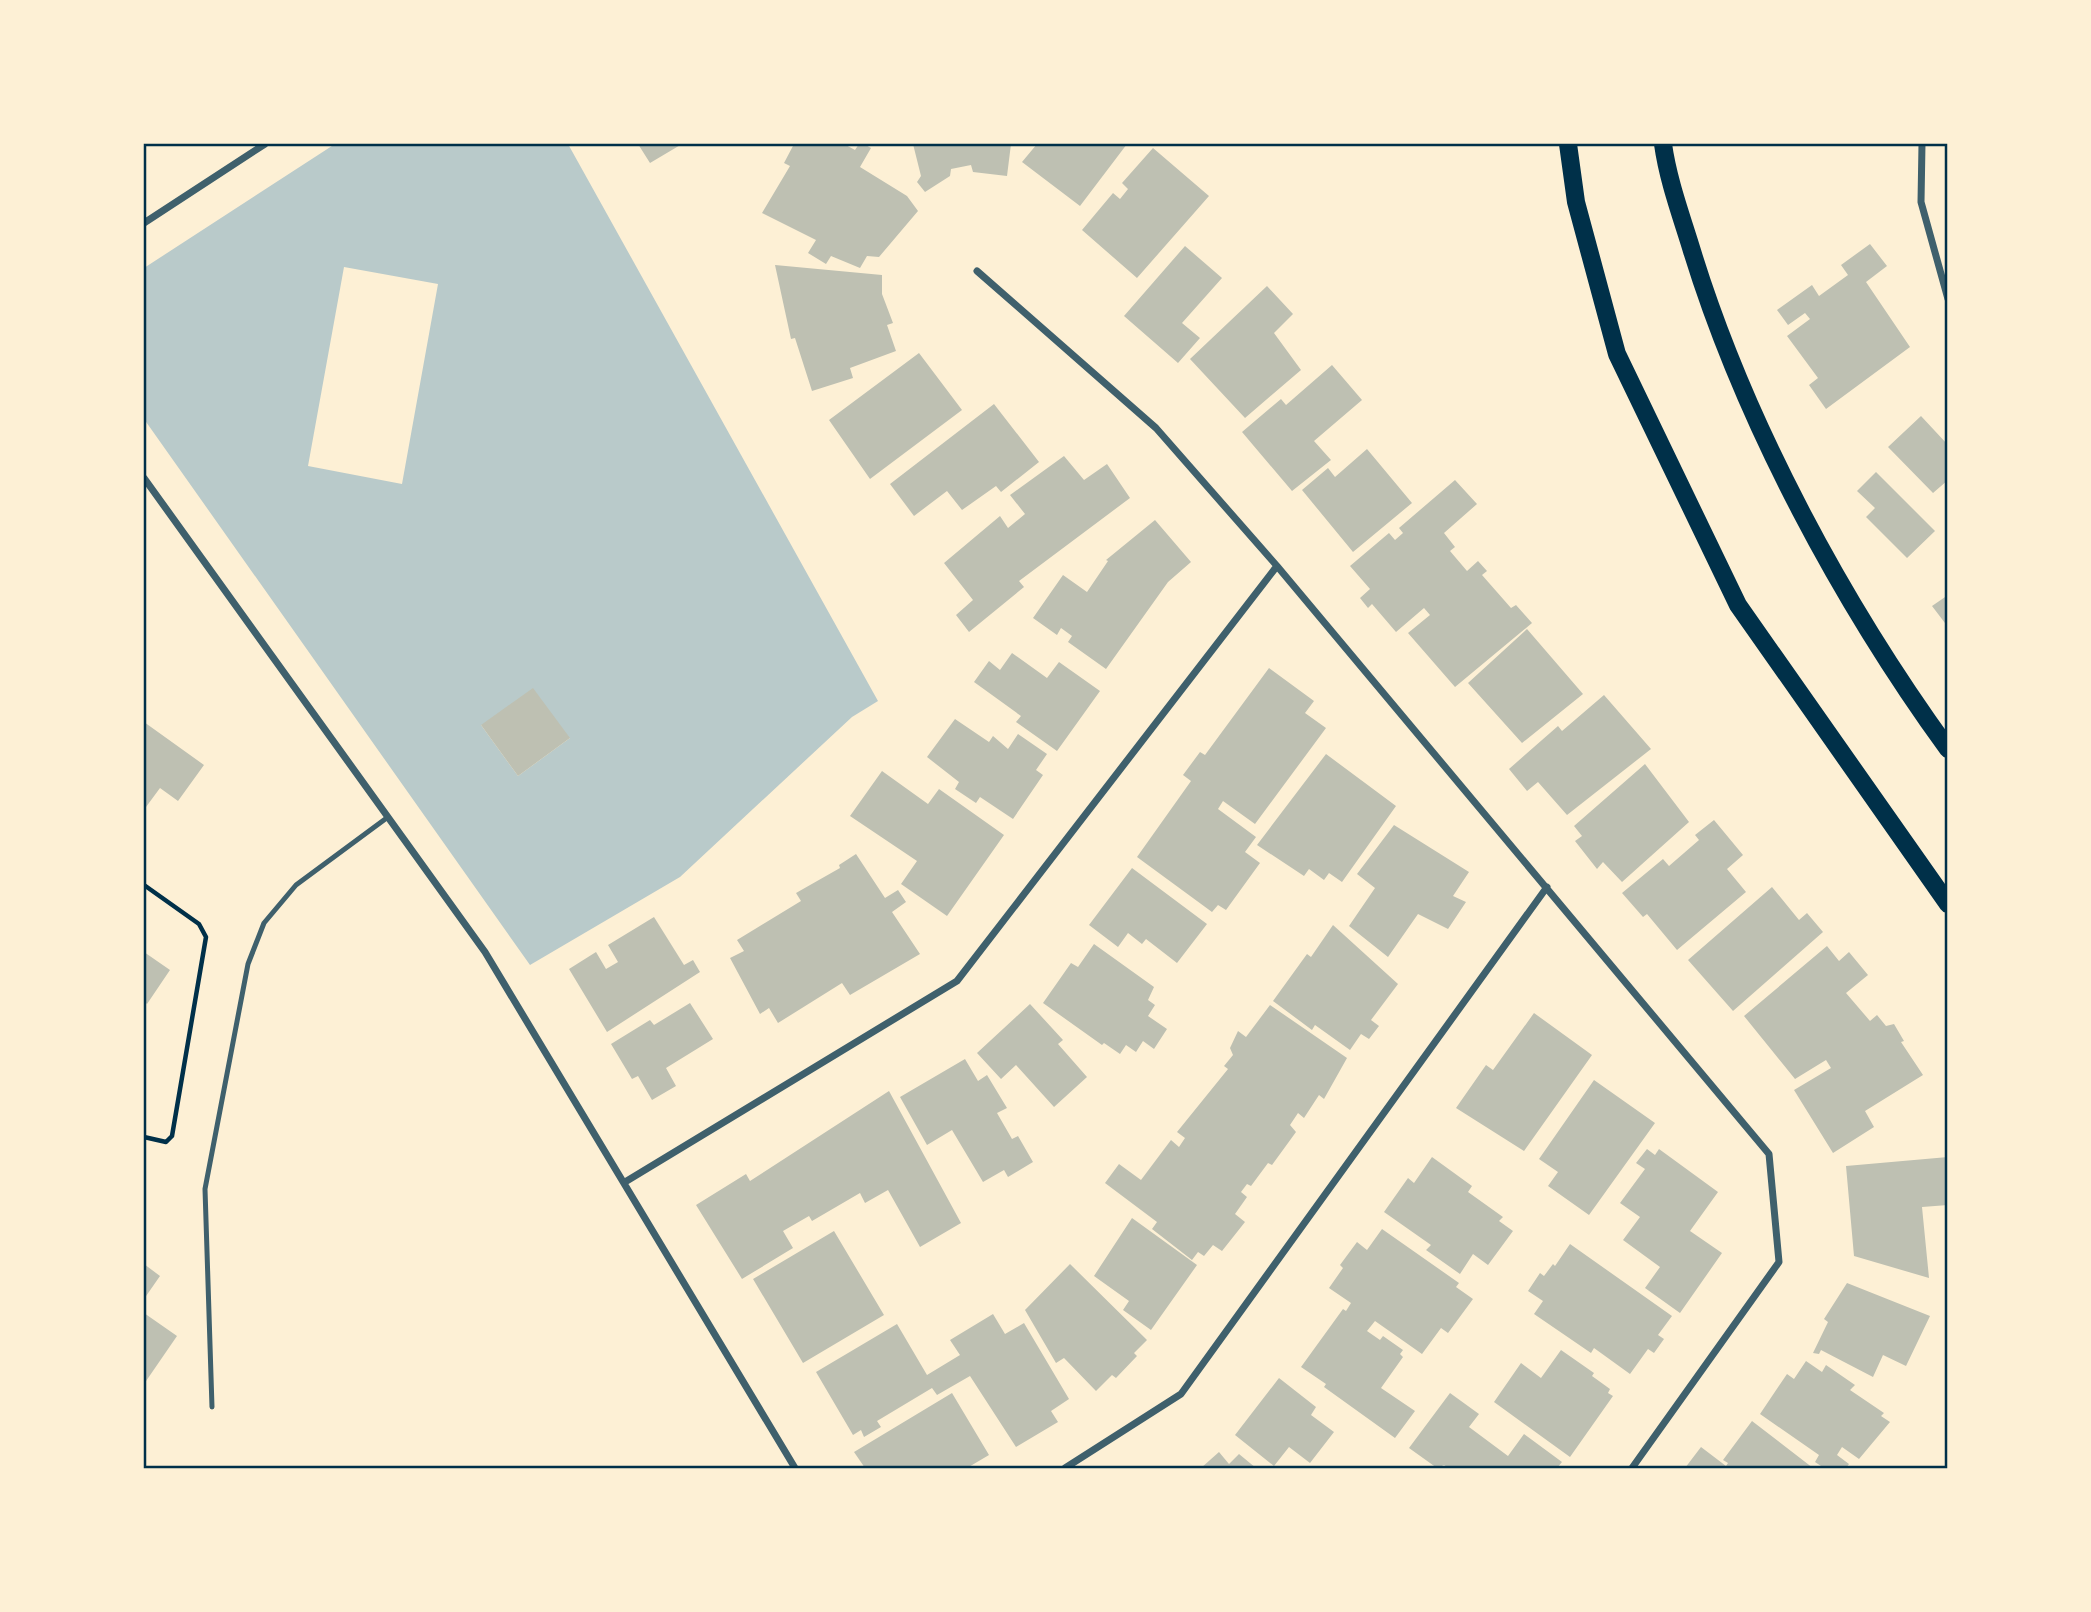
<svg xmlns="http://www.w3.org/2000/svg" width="2091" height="1612" viewBox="0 0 2091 1612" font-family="'Fira Sans Condensed',sans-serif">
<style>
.green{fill:#b9caca;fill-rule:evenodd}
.building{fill:#bec0b2}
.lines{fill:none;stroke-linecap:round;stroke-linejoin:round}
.path{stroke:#003049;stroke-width:4.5}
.service{stroke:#3f606c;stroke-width:5}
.minor{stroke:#3f606c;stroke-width:7}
.primary{stroke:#003049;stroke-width:18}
.neatline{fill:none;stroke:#003049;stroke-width:2.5}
</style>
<rect width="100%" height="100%" fill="#fdf0d5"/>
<!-- green -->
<path class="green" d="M 335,144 L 568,144 L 878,701 L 852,717 L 680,877 L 530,965 L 144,419 L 144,268 ZM 344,267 L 438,284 L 402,484 L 308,466 ZM 481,725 L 570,738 L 518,776 Z"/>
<!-- building -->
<path class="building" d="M 638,144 L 682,144 L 650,163 Z
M 794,144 L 844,144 L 855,150 L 859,144 L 864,144 L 871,148 L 860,167 L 907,196 L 918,211 L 879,257 L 867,256 L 860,268 L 831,256 L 826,264 L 808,253 L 816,240 L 762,213 L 790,166 L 784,163 Z
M 913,144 L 1011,144 L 1007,176 L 973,172 L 971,165 L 951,169 L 950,176 L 925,192 L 917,182 L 921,176 Z
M 1037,144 L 1127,144 L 1080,206 L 1022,162 Z
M 1153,148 L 1209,196 L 1137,278 L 1082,230 L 1113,193 L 1120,199 L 1128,189 L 1122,183 Z
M 1870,244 L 1887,266 L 1866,282 L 1910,347 L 1826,409 L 1809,385 L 1818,378 L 1787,336 L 1810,319 L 1805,313 L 1788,325 L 1777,310 L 1812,285 L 1819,296 L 1848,275 L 1841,265 Z
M 1185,246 L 1222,278 L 1182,323 L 1200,338 L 1178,363 L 1124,316 Z
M 775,265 L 882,275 L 882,294 L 893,323 L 887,325 L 896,351 L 850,368 L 853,378 L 812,391 L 795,338 L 791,339 Z
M 1267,286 L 1293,314 L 1274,333 L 1301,370 L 1245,418 L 1190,359 Z
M 919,353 L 962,410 L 870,479 L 829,420 Z
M 1332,365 L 1362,400 L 1314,441 L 1331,460 L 1292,491 L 1242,432 L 1281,399 L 1286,405 Z
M 994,404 L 1039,462 L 1001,492 L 996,486 L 962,510 L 947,491 L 914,516 L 890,484 Z
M 1921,416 L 1948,445 L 1948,480 L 1933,493 L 1888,447 Z
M 1367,449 L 1412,503 L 1353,552 L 1302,490 L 1328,468 L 1335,477 Z
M 1064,456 L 1084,480 L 1107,464 L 1130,498 L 1019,581 L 1024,587 L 969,632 L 956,615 L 973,600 L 944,563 L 1000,516 L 1008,528 L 1025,514 L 1010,495 Z
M 1876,472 L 1935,531 L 1907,558 L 1866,517 L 1875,508 L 1857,491 Z
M 1455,480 L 1477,504 L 1444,533 L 1455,547 L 1450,551 L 1467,571 L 1478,561 L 1487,571 L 1482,575 L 1511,608 L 1516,605 L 1532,623 L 1455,687 L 1408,633 L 1430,615 L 1424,608 L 1396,632 L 1372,604 L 1368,608 L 1360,598 L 1370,589 L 1350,566 L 1389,533 L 1395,540 L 1403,533 L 1399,528 Z
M 1155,520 L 1191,562 L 1168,582 L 1106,669 L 1068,642 L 1072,636 L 1061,628 L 1057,635 L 1033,618 L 1063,575 L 1087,592 L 1108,561 L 1106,560 Z
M 1948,595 L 1948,627 L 1932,606 Z
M 1527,629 L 1583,694 L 1522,743 L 1468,683 Z
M 1012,653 L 1047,678 L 1059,662 L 1100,691 L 1057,751 L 1016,722 L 1021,716 L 974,682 L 989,661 L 1000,670 Z
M 1269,668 L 1314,701 L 1305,713 L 1326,728 L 1255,824 L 1223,801 L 1218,809 L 1256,837 L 1245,852 L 1260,863 L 1226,910 L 1218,905 L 1212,912 L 1137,857 L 1191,781 L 1183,775 L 1200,752 L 1205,755 Z
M 533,688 L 570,738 L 518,776 L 481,725 Z
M 1604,695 L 1651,749 L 1567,815 L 1538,782 L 1527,791 L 1509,769 L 1558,726 L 1562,731 Z
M 955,719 L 989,742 L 993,736 L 1008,749 L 1018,734 L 1047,754 L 1036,770 L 1043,775 L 1013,819 L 980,797 L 976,803 L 955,789 L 959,782 L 927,757 Z
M 144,722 L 204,765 L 178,801 L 160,788 L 146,807 L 144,805 Z
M 1326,754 L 1396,806 L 1342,882 L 1329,873 L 1324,880 L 1309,869 L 1304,876 L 1257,845 Z
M 1645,764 L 1689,822 L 1622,882 L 1603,862 L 1597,869 L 1575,841 L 1582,836 L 1574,826 Z
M 882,771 L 928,804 L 939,789 L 1004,835 L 947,916 L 901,884 L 917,861 L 850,816 Z
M 1714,820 L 1743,855 L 1727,869 L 1746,892 L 1677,950 L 1647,914 L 1643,917 L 1622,893 L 1663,859 L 1669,866 L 1699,840 L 1695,835 Z
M 1394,825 L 1469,872 L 1453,896 L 1466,902 L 1448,929 L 1418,914 L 1388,957 L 1349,926 L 1375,888 L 1357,874 Z
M 856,854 L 885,898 L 898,890 L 906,902 L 892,912 L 920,954 L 850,995 L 842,983 L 778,1023 L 769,1008 L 760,1014 L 730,958 L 744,951 L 737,940 L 801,901 L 796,893 L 840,868 L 839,865 Z
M 1132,868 L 1207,924 L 1177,963 L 1146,939 L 1142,944 L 1128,933 L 1118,947 L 1089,925 Z
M 1772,887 L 1799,920 L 1807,913 L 1823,932 L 1733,1011 L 1688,960 Z
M 654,917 L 684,965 L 693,960 L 700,972 L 607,1032 L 569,969 L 596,952 L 606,969 L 618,962 L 608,945 Z
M 1333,925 L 1398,984 L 1371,1020 L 1379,1026 L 1369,1039 L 1361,1034 L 1350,1050 L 1315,1025 L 1312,1030 L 1273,1001 L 1307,954 L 1311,957 Z
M 1094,944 L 1154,987 L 1148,1000 L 1155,1005 L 1148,1016 L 1167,1029 L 1154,1049 L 1143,1041 L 1136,1052 L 1126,1045 L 1120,1054 L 1104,1043 L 1102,1045 L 1043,1003 L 1071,963 L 1078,967 Z
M 1827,946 L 1839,961 L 1849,952 L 1868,975 L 1846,993 L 1870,1021 L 1877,1015 L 1886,1026 L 1894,1024 L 1904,1041 L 1901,1042 L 1923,1075 L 1865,1111 L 1874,1127 L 1833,1153 L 1794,1090 L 1831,1068 L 1826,1060 L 1795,1079 L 1744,1016 Z
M 144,952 L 170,970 L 147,1004 L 144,1001 Z
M 690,1003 L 713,1039 L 666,1068 L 676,1086 L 652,1100 L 638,1076 L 632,1079 L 611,1044 L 650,1020 L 654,1025 Z
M 1030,1004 L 1063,1040 L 1058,1044 L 1087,1077 L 1054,1107 L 1016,1065 L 1001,1079 L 977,1053 Z
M 1270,1005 L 1347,1058 L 1324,1099 L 1319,1095 L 1304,1118 L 1298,1113 L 1290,1125 L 1296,1132 L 1272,1165 L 1268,1163 L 1251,1186 L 1247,1184 L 1241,1192 L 1247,1197 L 1235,1214 L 1245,1222 L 1222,1251 L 1213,1245 L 1204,1256 L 1198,1252 L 1192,1260 L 1152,1229 L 1157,1222 L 1105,1183 L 1119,1164 L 1141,1180 L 1171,1140 L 1179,1147 L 1185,1138 L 1177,1132 L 1228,1069 L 1224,1066 L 1233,1055 L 1230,1048 L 1238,1031 L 1246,1037 Z
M 1534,1013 L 1592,1055 L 1524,1151 L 1456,1108 L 1486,1065 L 1493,1070 Z
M 965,1059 L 978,1081 L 987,1075 L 1007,1108 L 997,1113 L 1012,1139 L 1018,1136 L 1033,1162 L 1008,1177 L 1004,1170 L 983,1182 L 952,1130 L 927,1145 L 900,1097 Z
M 1594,1080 L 1655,1123 L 1589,1215 L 1548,1186 L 1558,1172 L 1539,1159 Z
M 889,1091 L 961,1223 L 920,1247 L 888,1190 L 865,1203 L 860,1193 L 812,1221 L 809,1216 L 783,1231 L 793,1248 L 742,1279 L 696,1205 L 746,1174 L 750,1181 Z
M 1647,1149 L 1655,1155 L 1659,1149 L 1718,1192 L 1690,1231 L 1722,1253 L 1680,1313 L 1645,1288 L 1660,1267 L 1623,1240 L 1640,1217 L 1620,1203 L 1645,1169 L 1636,1163 Z
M 1432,1157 L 1472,1186 L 1468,1192 L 1503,1217 L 1499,1221 L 1513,1231 L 1488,1265 L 1473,1254 L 1460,1274 L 1426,1250 L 1431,1245 L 1384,1212 L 1408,1178 L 1414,1183 Z
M 1948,1157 L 1948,1205 L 1922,1207 L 1929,1278 L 1854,1256 L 1846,1166 Z
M 1132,1218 L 1197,1265 L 1151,1330 L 1123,1310 L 1129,1301 L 1094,1276 Z
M 1382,1229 L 1459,1283 L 1456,1287 L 1473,1299 L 1448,1333 L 1441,1328 L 1422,1354 L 1375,1321 L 1367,1331 L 1380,1340 L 1383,1336 L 1403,1350 L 1400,1354 L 1403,1357 L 1381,1388 L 1415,1411 L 1395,1438 L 1324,1387 L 1326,1384 L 1301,1367 L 1343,1309 L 1346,1311 L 1351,1303 L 1329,1288 L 1343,1268 L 1340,1265 L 1357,1242 L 1367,1250 Z
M 834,1231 L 884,1315 L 803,1363 L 753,1279 Z
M 1570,1244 L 1672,1316 L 1658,1335 L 1664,1339 L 1654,1353 L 1648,1349 L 1630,1374 L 1594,1348 L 1591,1353 L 1534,1314 L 1543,1301 L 1528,1291 L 1540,1273 L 1544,1276 L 1553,1264 L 1555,1266 Z
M 144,1264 L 160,1276 L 144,1299 Z
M 1070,1264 L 1147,1340 L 1134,1353 L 1137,1356 L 1116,1378 L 1112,1375 L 1096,1391 L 1064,1358 L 1056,1363 L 1025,1310 Z
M 1847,1283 L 1930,1316 L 1906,1366 L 1883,1355 L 1873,1377 L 1821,1350 L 1819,1354 L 1813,1353 L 1828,1322 L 1824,1319 Z
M 144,1313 L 177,1336 L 144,1384 Z
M 993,1314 L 1005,1334 L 1024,1323 L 1069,1399 L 1051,1411 L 1058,1422 L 1016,1447 L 970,1376 L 937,1395 L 932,1388 L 877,1421 L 881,1427 L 864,1437 L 861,1430 L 853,1435 L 816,1372 L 897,1324 L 927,1375 L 960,1355 L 950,1340 Z
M 1561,1350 L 1594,1373 L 1592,1376 L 1610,1389 L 1608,1393 L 1613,1396 L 1570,1457 L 1494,1402 L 1521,1363 L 1541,1378 Z
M 1806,1361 L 1822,1372 L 1826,1365 L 1855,1385 L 1850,1390 L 1884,1413 L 1881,1416 L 1890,1422 L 1859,1459 L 1842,1447 L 1837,1455 L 1849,1464 L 1846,1468 L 1824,1468 L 1815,1462 L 1819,1455 L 1760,1414 L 1787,1374 L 1794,1379 Z
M 1279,1378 L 1316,1407 L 1311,1415 L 1334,1432 L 1310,1463 L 1289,1447 L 1274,1466 L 1235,1435 Z
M 952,1393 L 989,1455 L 967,1468 L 865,1468 L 854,1452 Z
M 1450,1393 L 1479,1414 L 1469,1427 L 1508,1456 L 1524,1434 L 1562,1462 L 1557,1468 L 1449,1468 L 1444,1465 L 1437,1468 L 1409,1448 Z
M 1752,1421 L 1813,1468 L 1685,1468 L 1701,1447 L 1726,1466 L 1728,1463 L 1723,1460 Z
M 1219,1452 L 1229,1464 L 1239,1454 L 1256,1468 L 1201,1468 Z"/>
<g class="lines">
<!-- path -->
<path class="path" d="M 144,885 L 199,924 L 206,937 L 172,1136 L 166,1142 L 144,1137"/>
<!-- service -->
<path class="service" d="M 212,1407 L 205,1189 L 248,964 L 264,923 L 296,885 L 388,817"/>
<!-- minor -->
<path class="minor" d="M 1922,144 L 1921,202 L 1948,299
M 144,223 L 265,144
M 977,271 L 1156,428 L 1277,566 L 1769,1154 L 1779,1262 L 1632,1468
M 144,478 L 485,952 L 795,1468
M 625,1182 L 957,981 L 1277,566
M 1065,1468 L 1181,1394 L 1547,887"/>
<!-- primary -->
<path class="primary" d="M 1568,144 L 1576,202 L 1617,354 L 1738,605 L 1948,904
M 1663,144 C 1668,180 1681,215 1692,251 C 1745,423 1842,603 1948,749"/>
</g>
<!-- border -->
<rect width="2091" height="1612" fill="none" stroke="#fdf0d5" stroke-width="290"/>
<rect x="145" y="145" width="1801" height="1322" class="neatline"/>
</svg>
